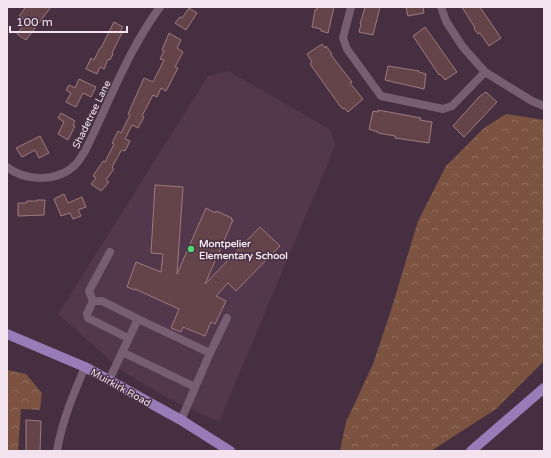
<svg xmlns="http://www.w3.org/2000/svg" width="551" height="458" viewBox="0 0 551 458" font-family="'Varela Round',sans-serif">
<style>
.built{fill:#53374d}
.forest{fill:url(#forest-crowns)}
.building{fill:#644448;stroke:#9e7a7e}
.lines{fill:none;stroke-linecap:round;stroke-linejoin:round}
.minor{stroke:#785e72;stroke-width:8}
.major{stroke:#987cb7;stroke-width:10}
.poi-dot{fill:#4ed675;stroke:#462f41;stroke-width:1.5}
.labels{text-anchor:middle;stroke-width:3;stroke-linejoin:round;paint-order:stroke}
.street-label{font-size:10px;fill:#f2e3ee;stroke:#462f41}
.poi-label{font-size:10px;font-weight:bold;fill:#f2e3ee;stroke:#462f41;text-anchor:start}
</style>
<defs>
<pattern id="forest-crowns" width="20" height="18" patternUnits="userSpaceOnUse"><rect width="20" height="18" fill="#7c5341"/><path d="M2 6a3 3 0 1 1 6 0M12 15a3 3 0 1 1 6 0" fill="none" stroke="#8f6c5d"/></pattern>
</defs>
<rect width="100%" height="100%" fill="#462f41"/>
<!-- built -->
<path class="built" d="M 229,71 L 329,129 L 336,144 L 219,422 L 169,399 L 121,370 L 58,314 L 208,76 Z"/>
<!-- forest -->
<path class="forest" d="M 506,114 L 544,120 L 544,361 L 496,409 L 431,451 L 340,451 L 346,422 L 373,364 L 392,307 L 418,221 L 446,166 L 484,128 Z
M 7,370 L 26,374 L 42,393 L 40,410 L 21,409 L 18,451 L 7,451 Z"/>
<!-- building -->
<path class="building" d="M 26,7 L 51,7 L 26,40 L 17,34 L 27,21 L 19,16 Z
M 317,7 L 334,7 L 328,33 L 321,31 L 321,29 L 312,27 L 315,10 L 317,10 Z
M 365,7 L 380,7 L 373,35 L 359,32 L 361,24 L 360,24 Z
M 406,7 L 423,7 L 424,13 L 408,16 Z
M 462,7 L 480,7 L 501,38 L 489,46 L 480,33 L 478,34 L 474,29 L 475,28 Z
M 189,8 L 197,13 L 186,30 L 175,23 L 180,17 L 182,18 Z
M 114,22 L 123,27 L 120,32 L 122,33 L 112,53 L 113,54 L 110,60 L 108,59 L 104,69 L 100,67 L 97,74 L 86,69 L 91,58 L 94,60 L 100,48 L 101,48 Z
M 425,27 L 457,72 L 445,80 L 440,74 L 439,75 L 413,36 Z
M 169,33 L 181,40 L 177,48 L 183,52 L 175,67 L 178,68 L 166,91 L 161,88 L 157,97 L 153,95 L 142,116 L 144,117 L 138,128 L 132,125 L 125,139 L 130,141 L 125,151 L 122,150 L 121,151 L 112,167 L 114,169 L 106,180 L 109,182 L 101,191 L 91,184 L 96,178 L 93,176 L 103,161 L 105,162 L 114,144 L 112,143 L 118,131 L 121,133 L 130,115 L 128,114 L 144,78 L 153,82 L 164,60 L 160,59 L 164,51 L 162,50 Z
M 322,44 L 325,48 L 326,46 L 332,54 L 331,55 L 352,82 L 350,83 L 363,99 L 348,112 L 344,108 L 343,109 L 340,106 L 310,64 L 312,62 L 307,54 Z
M 388,66 L 419,71 L 419,72 L 426,74 L 424,89 L 385,80 Z
M 79,79 L 96,87 L 91,97 L 83,93 L 76,107 L 66,102 L 71,93 L 66,90 L 69,85 L 75,88 Z
M 486,92 L 497,102 L 464,137 L 453,126 L 479,97 Z
M 378,110 L 421,118 L 420,120 L 432,122 L 429,143 L 395,138 L 395,136 L 378,133 L 378,132 L 369,129 L 373,111 L 378,112 Z
M 61,113 L 75,121 L 73,125 L 75,126 L 68,140 L 58,134 L 64,122 L 58,118 Z
M 40,136 L 49,153 L 39,158 L 35,150 L 22,157 L 16,148 Z
M 155,185 L 183,187 L 177,274 L 206,208 L 215,213 L 216,211 L 232,218 L 231,220 L 233,220 L 205,284 L 260,227 L 280,246 L 236,291 L 228,283 L 216,296 L 226,301 L 215,324 L 211,322 L 205,336 L 183,327 L 181,332 L 171,328 L 179,309 L 135,289 L 135,290 L 127,287 L 136,262 L 161,272 L 163,254 L 151,253 Z
M 64,194 L 68,203 L 82,197 L 86,207 L 78,210 L 81,216 L 73,219 L 70,213 L 61,216 L 54,199 Z
M 37,200 L 45,200 L 44,215 L 18,216 L 18,203 L 26,203 L 27,201 L 37,201 Z
M 26,420 L 41,421 L 40,451 L 26,451 Z"/>
<g class="lines">
<!-- minor -->
<path class="minor" d="M 351,7 L 343,38 L 347,49 L 381,96 L 443,109 L 452,106 L 485,72
M 441,7 L 446,21 L 462,46 L 485,72 L 532,101 L 544,106
M 7,167 C 26,182 59,182 76,164 C 80,160 82,155 85,151 C 109,103 128,50 160,7
M 93,301 L 89,291 L 110,252
M 128,338 L 88,318 L 87,314 L 93,301 L 102,301 L 138,319
M 122,352 L 195,387
M 210,353 L 227,318
M 109,380 L 138,319 L 210,353 L 181,420
M 57,451 C 62,421 73,395 85,367"/>
<!-- major -->
<path class="major" d="M 7,334 L 85,367 L 181,420 L 230,451
M 471,451 L 544,388"/>
</g>
<!-- markers -->
<circle class="poi-dot" cx="191" cy="249" r="4"/>
<g class="labels">
<!-- street labels -->
<g class="street-label">
<text transform="translate(91 114) rotate(-64)" y="4">Shadetree Lane</text>
<text transform="translate(121 387) rotate(29)" y="4">Muirkirk Road</text>
</g>
<!-- poi labels -->
<g class="poi-label">
<text x="199" y="247">Montpelier<tspan x="199" dy="12">Elementary School</tspan></text>
</g>
</g>
<!-- border -->
<rect width="551" height="458" fill="none" stroke="#f2e3ee" stroke-width="16"/>
<!-- scale -->
<path d="M10 26v6h117v-6" fill="none" stroke="#f2e3ee" stroke-width="2"/>
<text x="16" y="26" font-size="12" fill="#f2e3ee" stroke="#462f41" stroke-width="3" paint-order="stroke">100 m</text>
</svg>
